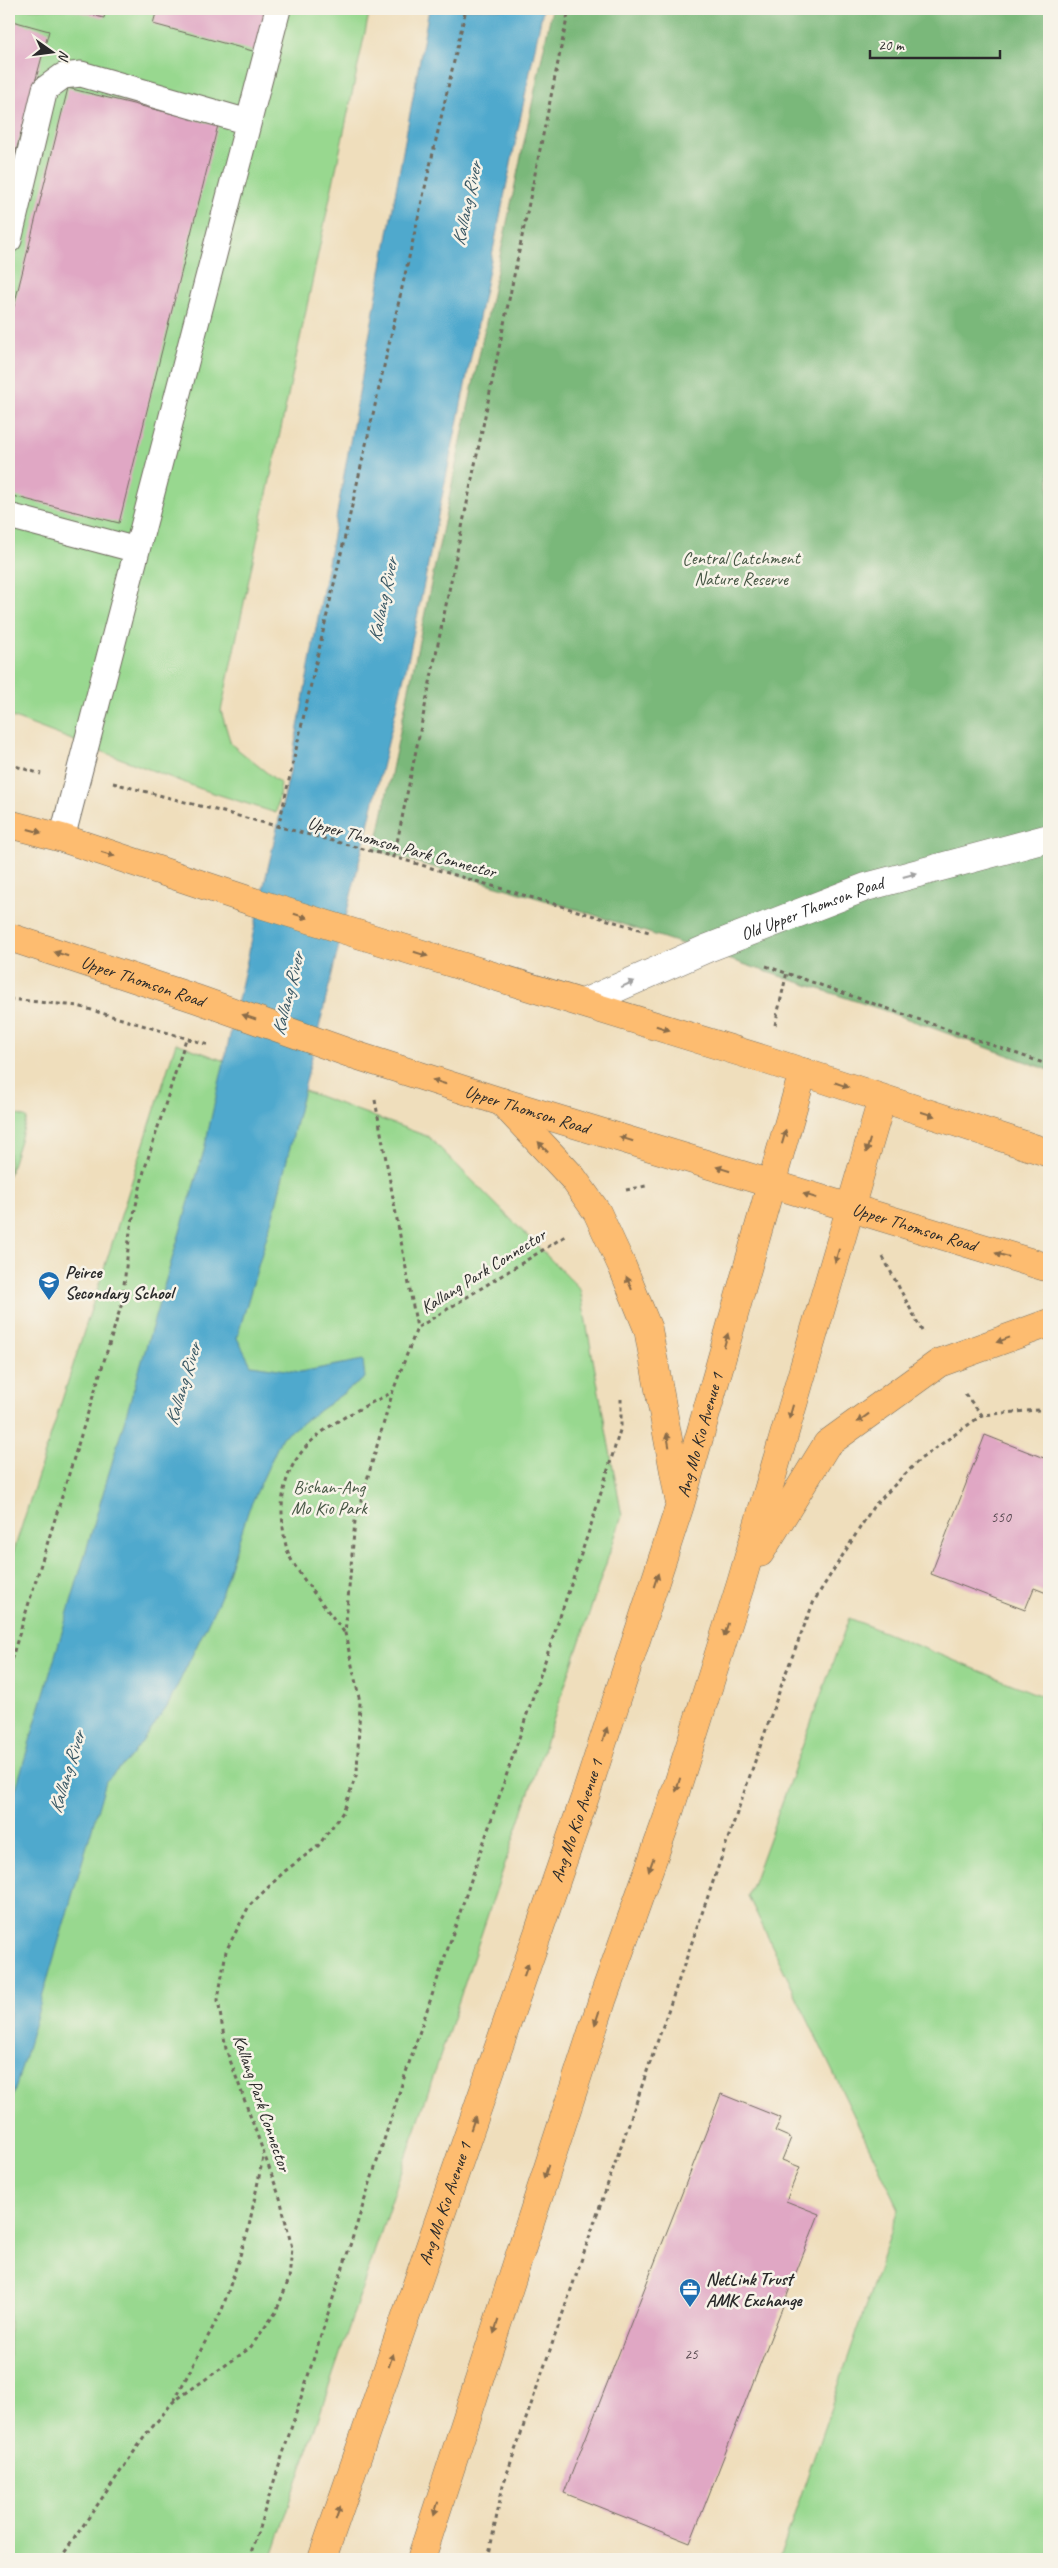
<svg xmlns="http://www.w3.org/2000/svg" width="1058" height="2568" viewBox="0 0 1058 2568" font-family="Caveat,sans-serif">
<style>
.green{fill:#98d88f;stroke:#62825d}
.forest{fill:#7ab87a;stroke:#527252}
.water{fill:#50a9cd;stroke:#3e6a7c}
.building{fill:#e0a7c4}
.lines{fill:none;stroke-linecap:round;stroke-linejoin:round}
.lane-casing{stroke:#706a5e;stroke-width:27}
.street-casing{stroke:#706a5e;stroke-width:29}
.primary-casing{stroke:#706a5e;stroke-width:29}
.path{stroke:#706a5e;stroke-width:3;stroke-dasharray:4 4;stroke-linecap:butt}
.lane{stroke:#fff;stroke-width:25}
.street{stroke:#fff;stroke-width:28}
.primary{stroke:#fdbc70;stroke-width:28}
.oneway{fill:#8a6c4a}
.oneway2{fill:#a0a0a0}
.labels{text-anchor:middle;stroke-width:5;stroke-linejoin:round;paint-order:stroke}
.number-label{font-size:15px;fill:#584a51}
.park-label{font-size:18px;fill:#465644;stroke:#f7f3e8}
.street-label{font-size:18px;fill:#2b2b2b;stroke:#f7f3e8}
.poi-label{font-size:18px;font-weight:bold;fill:#2b2b2b;stroke:#f7f3e8;text-anchor:start}
.water-label{font-size:19px;font-style:italic;fill:#385764;stroke:#f7f3e8}
</style>
<rect width="100%" height="100%" fill="#f7f3e8"/>
<filter id="ink" filterUnits="userSpaceOnUse"><feTurbulence type="fractalNoise" baseFrequency=".02" numOctaves="2"/><feDisplacementMap in="SourceGraphic" scale="10" xChannelSelector="R" yChannelSelector="G"/><feConvolveMatrix kernelMatrix="1 2 1 2 8 2 1 2 1" color-interpolation-filters="sRGB"/></filter>
<filter id="wash" filterUnits="userSpaceOnUse"><feTurbulence type="fractalNoise" baseFrequency=".0096" numOctaves="4" result="noise"/><feDisplacementMap in="SourceGraphic" scale="20" xChannelSelector="R" yChannelSelector="G"/><feGaussianBlur stdDeviation="1.12" result="paint"/><feColorMatrix in="noise" values="0 0 0 0 0 0 0 0 0 0 0 0 0 0 0 0 0 1.4 0 .05"/><feComposite in="paint" operator="in"/></filter>
<g filter="url(#wash)">
<rect width="100%" height="100%" fill="#efdebc"/>
<!-- green -->
<path class="green" d="M 9,9 L 370,9 L 221,711 L 231,744 L 281,784 L 276,813 L 201,789 L 9,716 Z
M 176,1043 L 429,1137 L 580,1289 L 622,1516 L 271,2559 L 9,2559 L 9,1566 Z
M 9,1112 L 27,1118 L 9,1175 Z
M 849,1618 L 1049,1699 L 1049,2559 L 779,2559 L 899,2209 L 748,1896 Z"/>
<!-- forest -->
<path class="forest" d="M 552,9 L 1049,9 L 1049,1070 L 880,1009 L 585,912 L 375,850 Z"/>
<!-- water -->
<path class="water" d="M 429,9 L 543,9 L 409,656 L 276,1205 L 237,1338 L 251,1365 L 300,1372 L 363,1360 L 365,1378 L 282,1437 L 249,1509 L 220,1598 L 167,1707 L 131,1757 L 106,1781 L 9,2110 L 9,1812 L 203,1154 L 290,771 Z"/>
<g id="blocks">
<!-- building -->
<path class="building" d="M 66,9 L 106,9 L 104,18 Z
M 157,9 L 272,9 L 260,53 L 153,24 Z
M 9,20 L 49,31 L 9,177 Z
M 68,88 L 218,125 L 119,523 L 9,495 L 9,326 Z
M 985,1435 L 1049,1460 L 1049,1594 L 1034,1588 L 1025,1610 L 931,1574 Z
M 721,2094 L 781,2118 L 775,2131 L 791,2138 L 782,2160 L 800,2167 L 786,2201 L 819,2214 L 690,2543 L 564,2493 Z"/>
</g>
</g>
<g filter="url(#ink)">
<use href="#blocks" fill-opacity="0" stroke="#706a5e" stroke-width="1"/>
<g class="lines">
<!-- lane casing -->
<g class="lane-casing">
<path id="lane" d="M 9,240 L 45,89 L 63,76 L 81,74 L 248,122
M 9,516 L 137,550
M 62,838 L 278,9"/>
</g>
<!-- street casing -->
<g class="street-casing">
<g id="street">
<path id="s1" d="M 583,1003 L 708,948 L 866,887 L 1049,838"/>
</g>
</g>
<!-- primary casing -->
<g class="primary-casing">
<g id="primary">
<path d="M 9,824 L 62,838 L 254,902 L 766,1060 L 1049,1153"/>
<path id="s2" d="M 9,937 L 197,999 L 355,1055 L 502,1102 L 1049,1268"/>
<path d="M 502,1102 L 573,1178 L 597,1212 L 622,1266 L 648,1329 L 679,1499"/>
<path d="M 760,1553 L 827,1444 L 939,1363 L 1049,1323"/>
<path id="s3" d="M 322,2559 L 585,1797 L 680,1505 L 803,1072"/>
<path d="M 421,2559 L 603,1998 L 667,1819 L 741,1583 L 882,1099"/>
</g>
</g>
<!-- path -->
<path class="path" d="M 9,764 L 41,774
M 113,783 L 394,857 L 649,932
M 278,828 L 466,9
M 394,857 L 569,9
M 766,966 L 1049,1065
M 9,999 L 78,1006 L 209,1045
M 775,1025 L 787,972
M 375,1100 L 417,1328
M 626,1190 L 646,1186
M 883,1257 L 922,1331
M 965,1394 L 982,1415
M 344,1632 C 327,1609 307,1586 292,1561 C 284,1547 283,1529 282,1513 C 281,1442 340,1419 393,1392
M 9,1667 L 122,1303 L 130,1231 L 144,1171 L 186,1039
M 174,2401 L 222,2310 L 248,2231 L 264,2152
M 60,2559 L 145,2436 L 173,2402 L 250,2348 L 276,2312 L 289,2279 L 292,2248 L 280,2198 L 226,2049 L 218,2000 L 226,1951 L 249,1906 L 285,1871 L 318,1846 L 343,1812 L 357,1773 L 360,1702 L 345,1633 L 355,1521 L 393,1391 L 417,1328 L 567,1235
M 249,2559 L 402,2084 L 593,1519 L 621,1427 L 621,1399
M 488,2559 L 503,2485 L 785,1675 L 814,1601 L 873,1507 L 919,1460 L 982,1415 L 1049,1409"/>
<!-- lane -->
<use href="#lane" class="lane"/>
<!-- street -->
<use href="#street" class="street"/>
<!-- primary -->
<use href="#primary" class="primary"/>
</g>
<!-- one-way arrows -->
<defs><path id="oneway-solid" d="M-6-.8H1V-3.2L6.5 0L1 3.2V.8H-6Z" transform="scale(1.25)"/></defs>
<g class="oneway">
<use href="#oneway-solid" transform="translate(35 831) rotate(15)"/>
<use href="#oneway-solid" transform="translate(108 854) rotate(18)"/>
<use href="#oneway-solid" transform="translate(301 916) rotate(17)"/>
<use href="#oneway-solid" transform="translate(61 954) rotate(-162)"/>
<use href="#oneway-solid" transform="translate(421 954) rotate(17)"/>
<use href="#oneway-solid" transform="translate(249 1017) rotate(-161)"/>
<use href="#oneway-solid" transform="translate(663 1028) rotate(17)"/>
<use href="#oneway-solid" transform="translate(439 1082) rotate(-162)"/>
<use href="#oneway-solid" transform="translate(842 1085) rotate(19)"/>
<use href="#oneway-solid" transform="translate(928 1114) rotate(18)"/>
<use href="#oneway-solid" transform="translate(784 1137) rotate(-74)"/>
<use href="#oneway-solid" transform="translate(626 1139) rotate(-163)"/>
<use href="#oneway-solid" transform="translate(868 1146) rotate(106)"/>
<use href="#oneway-solid" transform="translate(543 1147) rotate(-133)"/>
<use href="#oneway-solid" transform="translate(723 1169) rotate(-162)"/>
<use href="#oneway-solid" transform="translate(810 1196) rotate(-163)"/>
<use href="#oneway-solid" transform="translate(1002 1255) rotate(-164)"/>
<use href="#oneway-solid" transform="translate(837 1256) rotate(106)"/>
<use href="#oneway-solid" transform="translate(629 1283) rotate(-113)"/>
<use href="#oneway-solid" transform="translate(726 1340) rotate(-74)"/>
<use href="#oneway-solid" transform="translate(1003 1340) rotate(160)"/>
<use href="#oneway-solid" transform="translate(791 1412) rotate(106)"/>
<use href="#oneway-solid" transform="translate(863 1418) rotate(144)"/>
<use href="#oneway-solid" transform="translate(668 1440) rotate(-100)"/>
<use href="#oneway-solid" transform="translate(656 1580) rotate(-72)"/>
<use href="#oneway-solid" transform="translate(726 1630) rotate(107)"/>
<use href="#oneway-solid" transform="translate(605 1734) rotate(-72)"/>
<use href="#oneway-solid" transform="translate(678 1785) rotate(107)"/>
<use href="#oneway-solid" transform="translate(651 1865) rotate(110)"/>
<use href="#oneway-solid" transform="translate(526 1970) rotate(-71)"/>
<use href="#oneway-solid" transform="translate(597 2018) rotate(108)"/>
<use href="#oneway-solid" transform="translate(473 2123) rotate(-71)"/>
<use href="#oneway-solid" transform="translate(546 2172) rotate(108)"/>
<use href="#oneway-solid" transform="translate(496 2327) rotate(108)"/>
<use href="#oneway-solid" transform="translate(391 2360) rotate(-71)"/>
<use href="#oneway-solid" transform="translate(436 2509) rotate(107)"/>
<use href="#oneway-solid" transform="translate(338 2513) rotate(-71)"/>
</g>
<g class="oneway2">
<use href="#oneway-solid" transform="translate(910 875) rotate(-15)"/>
<use href="#oneway-solid" transform="translate(628 984) rotate(-24)"/>
</g>
</g>
<!-- icons -->
<defs>
<g id="school-pin" transform="scale(1.125)"><path d="M0 17L-7.5 6A9.5 9.5 0 1 1 7.5 6Z" fill="#1f6fb2" stroke="#f7f3e8"/><path d="M0-5L7-2L0 1L-7-2ZM-4 1L0 2.5L4 1V4Q0 6-4 4Z" fill="#fff"/></g>
<g id="office-pin" transform="scale(1.125)"><path d="M0 17L-7.5 6A9.5 9.5 0 1 1 7.5 6Z" fill="#1f6fb2" stroke="#f7f3e8"/><path d="M-6-3h4V-5.5h4V-3h4V5H-6ZM-1-4.5V-3h2v-1.5ZM-6 0V1H6V0Z" fill="#fff"/></g>
</defs>
<g fill-rule="evenodd">
<use href="#school-pin" x="49" y="1282"/>
<use href="#office-pin" x="690" y="2289"/>
</g>
<g class="labels">
<!-- number labels -->
<g class="number-label">
<text x="1001" y="1522">550</text>
<text x="691" y="2359">25</text>
</g>
<!-- park labels -->
<g class="park-label">
<text x="741" y="564">Central Catchment<tspan x="741" dy="21">Nature Reserve</tspan></text>
<text x="329" y="1493">Bishan-Ang<tspan x="329" dy="21">Mo Kio Park</tspan></text>
</g>
<!-- street labels -->
<g class="street-label">
<text transform="translate(402 847) rotate(15)" y="6">Upper Thomson Park Connector</text>
<text dy="6" stroke="none"><textPath href="#s1" startOffset="248">Old Upper Thomson Road</textPath></text>
<text dy="6" stroke="none"><textPath href="#s2" startOffset="141">Upper Thomson Road</textPath></text>
<text dy="6" stroke="none"><textPath href="#s2" startOffset="546">Upper Thomson Road</textPath></text>
<text dy="6" stroke="none"><textPath href="#s2" startOffset="951">Upper Thomson Road</textPath></text>
<text transform="translate(483 1271) rotate(-32)" y="6">Kallang Park Connector</text>
<text dy="6" stroke="none"><textPath href="#s3" startOffset="1186">Ang Mo Kio Avenue 1</textPath></text>
<text dy="6" stroke="none"><textPath href="#s3" startOffset="781">Ang Mo Kio Avenue 1</textPath></text>
<text transform="translate(262 2103) rotate(71)" y="6">Kallang Park Connector</text>
<text dy="6" stroke="none"><textPath href="#s3" startOffset="376">Ang Mo Kio Avenue 1</textPath></text>
</g>
<!-- poi labels -->
<g class="poi-label">
<text x="65" y="1278">Peirce<tspan x="65" dy="21">Secondary School</tspan></text>
<text x="706" y="2285">NetLink Trust<tspan x="706" dy="21">AMK Exchange</tspan></text>
</g>
<!-- water labels -->
<g class="water-label">
<text transform="translate(466 204) rotate(-78)" y="7">Kallang River</text>
<text transform="translate(382 600) rotate(-78)" y="7">Kallang River</text>
<text transform="translate(287 994) rotate(-76)" y="7">Kallang River</text>
<text transform="translate(182 1384) rotate(-73)" y="7">Kallang River</text>
<text transform="translate(66 1772) rotate(-73)" y="7">Kallang River</text>
</g>
</g>
<!-- margin -->
<rect width="1058" height="2568" fill="none" stroke="#f7f3e8" stroke-width="30"/>
<!-- north arrow -->
<g transform="translate(52 52) rotate(104)" stroke="#f7f3e8" stroke-width="4" paint-order="stroke">
<path d="M0-4L9 19L0 12L-9 19Z" fill="#2b2b2b"/>
<text y="-8" font-size="14" font-weight="bold" text-anchor="middle" fill="#2b2b2b">N</text>
</g>
<!-- scale -->
<path d="M870 50v8h130v-8" fill="none" stroke="#2b2b2b" stroke-width="2.5"/>
<text x="878" y="50" font-size="15" fill="#2b2b2b" stroke="#f7f3e8" stroke-width="4" paint-order="stroke">20 m</text>
</svg>
